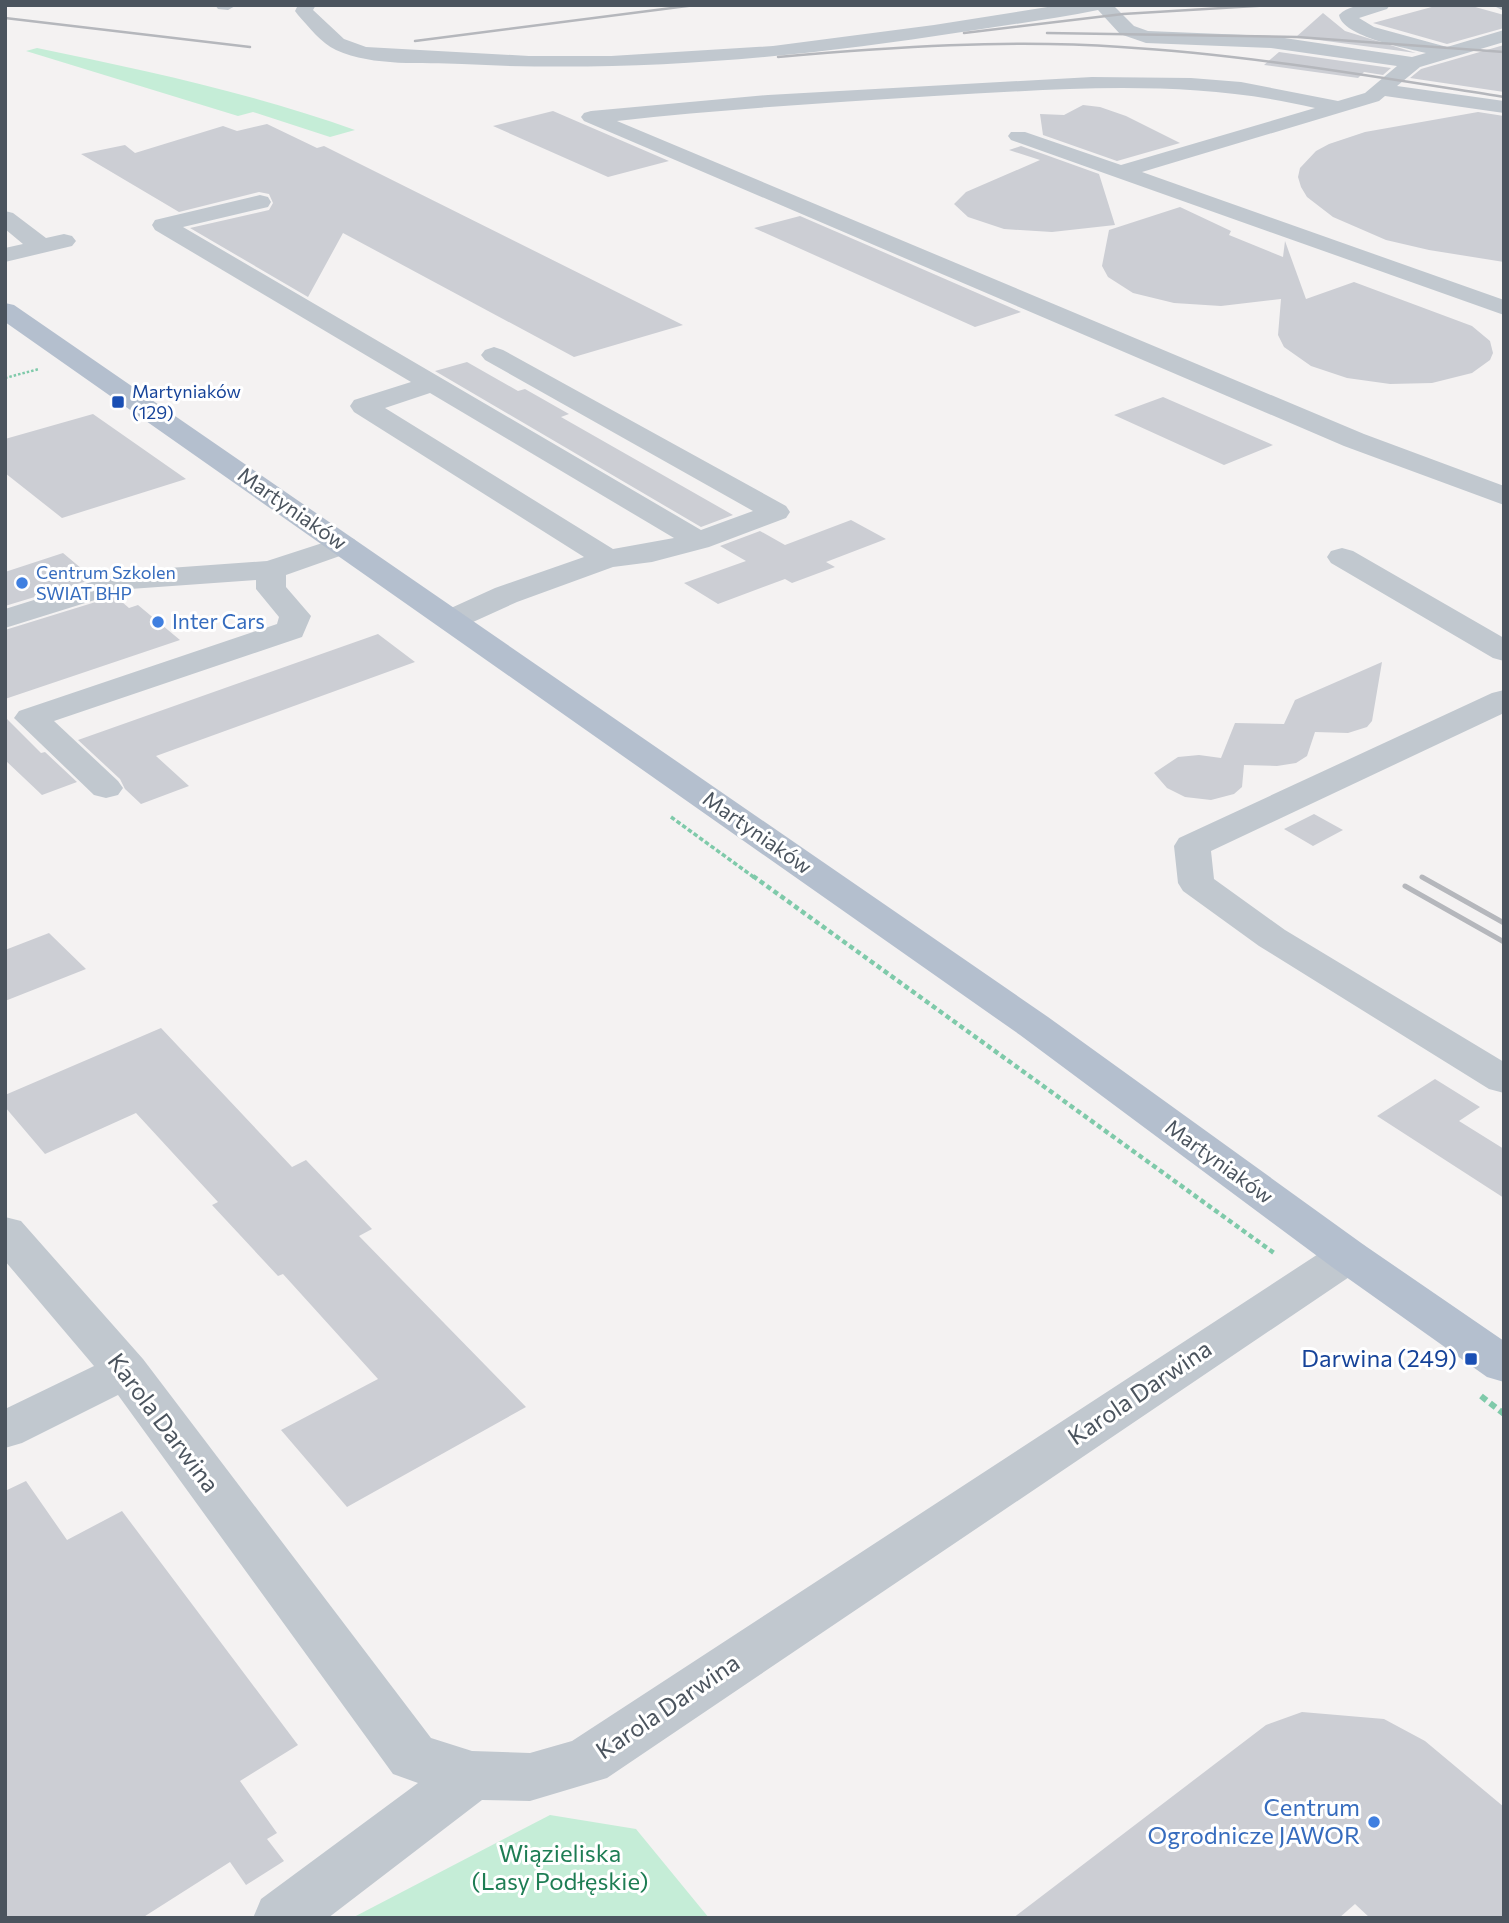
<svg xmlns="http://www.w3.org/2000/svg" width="1509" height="1923" viewBox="0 0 1509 1923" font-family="Commissioner,sans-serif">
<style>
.green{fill:#c5edd7}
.building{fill:#ccced4}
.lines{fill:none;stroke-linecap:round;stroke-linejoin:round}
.path-far3{stroke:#7fcaaa;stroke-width:2.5;stroke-dasharray:2.5 2;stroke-linecap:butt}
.path-far2{stroke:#7fcaaa;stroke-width:3.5;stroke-dasharray:4.5 2.5;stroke-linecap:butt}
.path-far1{stroke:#7fcaaa;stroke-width:4.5;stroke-dasharray:5 3.5;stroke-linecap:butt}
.path{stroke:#7fcaaa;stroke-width:6;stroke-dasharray:7 4.5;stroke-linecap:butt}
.minor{fill:#c1c8cf;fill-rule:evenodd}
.major{fill:#b4bfce;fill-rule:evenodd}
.rail-far1{stroke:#b5b7bc;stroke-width:2.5}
.rail{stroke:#b5b7bc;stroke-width:5}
.transit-dot{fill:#1a4fb4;stroke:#fff;stroke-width:2.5}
.shop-dot{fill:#3f7fe0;stroke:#fff;stroke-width:2.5}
.labels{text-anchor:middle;stroke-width:6;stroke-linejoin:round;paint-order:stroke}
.far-transit-label{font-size:18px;fill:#164399;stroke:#fff;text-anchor:start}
.far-shop-label{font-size:18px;fill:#366cbe;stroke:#fff;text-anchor:start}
.street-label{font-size:21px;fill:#4b545e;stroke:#fff}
.shop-label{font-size:21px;fill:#366cbe;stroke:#fff;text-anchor:start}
.near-transit-label{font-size:24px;fill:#164399;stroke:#fff;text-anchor:end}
.near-street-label{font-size:24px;fill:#4b545e;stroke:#fff}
.near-shop-label{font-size:24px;fill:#366cbe;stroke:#fff;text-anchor:end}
.near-park-label{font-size:24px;fill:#1e7d54;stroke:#fff}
</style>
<rect width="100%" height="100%" fill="#f4f2f2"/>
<!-- green -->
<path class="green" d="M 37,48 C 144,70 251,93 355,130 L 330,137 L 253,112 L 238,116 L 26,51 Z
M 550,1815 L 636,1829 L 709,1918 L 352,1918 Z"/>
<!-- building -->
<path class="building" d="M 1439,5 L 1468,5 L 1504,15 L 1504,28 L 1447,44 L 1373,23 Z
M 1323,13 L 1345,31 L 1416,53 L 1296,37 Z
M 1504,45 L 1504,92 L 1410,78 L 1421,69 Z
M 1279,52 L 1391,68 L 1383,75 L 1364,72 L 1358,78 L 1264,65 Z
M 1083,105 L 1100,107 L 1126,116 L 1180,143 L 1117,161 L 1043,135 L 1040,114 L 1064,115 Z
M 553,111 L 669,161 L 608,177 L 493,126 Z
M 1478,112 L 1504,116 L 1504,262 L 1429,250 L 1386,240 L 1333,217 L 1307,197 L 1301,187 L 1298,177 L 1300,168 L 1316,151 L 1329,144 L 1365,132 Z
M 267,124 L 317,148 L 324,146 L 683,325 L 574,357 L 343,233 L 308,297 L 190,228 L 269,210 L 273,203 L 269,194 L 259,192 L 179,212 L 81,154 L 125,145 L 135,153 L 223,126 L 237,131 Z
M 1021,146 L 1099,174 L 1115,225 L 1052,232 L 1004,229 L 968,217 L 954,204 L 966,192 L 1040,160 L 1009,150 Z
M 1180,207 L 1231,231 L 1229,235 L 1283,257 L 1285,241 L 1306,299 L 1354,282 L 1472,326 L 1490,341 L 1493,353 L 1490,360 L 1472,373 L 1432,383 L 1390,384 L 1347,378 L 1311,366 L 1284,347 L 1278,335 L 1281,299 L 1221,306 L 1174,303 L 1133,293 L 1108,277 L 1102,266 L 1109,230 Z
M 800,216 L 874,248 L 1021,312 L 975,327 L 754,228 Z
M 467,362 L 518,391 L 525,389 L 569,414 L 561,417 L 733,515 L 701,527 L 435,371 Z
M 1163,397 L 1273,445 L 1224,465 L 1114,415 Z
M 93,414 L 186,479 L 62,518 L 5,473 L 5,439 Z
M 851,520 L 886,539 L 826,562 L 835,567 L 792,583 L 785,579 L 718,604 L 684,583 L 746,561 L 720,546 L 760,531 L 785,545 Z
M 63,553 L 94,579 L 5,606 L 5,572 Z
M 115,596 L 129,608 L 138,605 L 180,640 L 5,699 L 5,630 Z
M 378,634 L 415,662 L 156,756 L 189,786 L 141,804 L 125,789 L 120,779 L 78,740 Z
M 1382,662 L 1372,721 L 1367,727 L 1348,733 L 1315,732 L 1307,756 L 1296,763 L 1277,766 L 1244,765 L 1242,787 L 1234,794 L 1211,800 L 1185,797 L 1167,788 L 1154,773 L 1178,757 L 1199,755 L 1221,758 L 1235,723 L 1284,724 L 1295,700 Z
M 5,717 L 41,753 L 45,752 L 77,782 L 42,795 L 5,760 Z
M 1314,814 L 1343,830 L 1313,846 L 1284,829 Z
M 49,933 L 86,969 L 5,1001 L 5,950 Z
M 161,1028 L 292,1167 L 306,1160 L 372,1229 L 359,1236 L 526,1407 L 347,1507 L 281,1430 L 378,1379 L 283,1274 L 278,1276 L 212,1205 L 218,1202 L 136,1113 L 45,1154 L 5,1107 L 5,1095 Z
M 1435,1079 L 1480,1107 L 1459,1121 L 1504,1149 L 1504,1198 L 1377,1116 Z
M 26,1481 L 67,1540 L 122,1511 L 298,1745 L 240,1781 L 277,1833 L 267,1839 L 284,1861 L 246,1885 L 230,1862 L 142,1918 L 5,1918 L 5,1491 Z
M 1302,1712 L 1384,1719 L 1425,1741 L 1504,1807 L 1504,1918 L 1370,1918 L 1355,1904 L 1339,1918 L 1013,1918 L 1266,1725 Z"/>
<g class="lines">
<!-- path-far3 -->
<path class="path-far3" d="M 5,378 L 39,369"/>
<!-- path-far2 -->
<path class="path-far2" d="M 671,817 L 755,878"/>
<!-- path-far1 -->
<path class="path-far1" d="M 753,876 L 1274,1253"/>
<!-- path -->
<path class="path" d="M 1481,1396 L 1504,1414"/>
<!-- minor -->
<path class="minor" d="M 215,5 L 237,5 L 228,10 L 218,9 Z
M 298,5 L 316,5 L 313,10 L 344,39 L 366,47 L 529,56 L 611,56 L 773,46 L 934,25 L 1060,5 L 1113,5 L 1134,26 L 1148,31 L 1271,36 L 1412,57 L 1426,53 C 1406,48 1343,37 1339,15 C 1351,2 1374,5 1390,5 L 1387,9 L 1359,18 L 1374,27 L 1447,47 L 1504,30 L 1504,42 L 1420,67 L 1397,86 L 1504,101 L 1504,113 L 1385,96 L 1379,101 L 1142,172 L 1504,300 L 1504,315 L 1011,140 L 1008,136 L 1011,132 L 1025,132 L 1121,165 L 1315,108 C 1190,78 1061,89 934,96 C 828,103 722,109 617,121 L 1364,434 L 1504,486 L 1504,505 L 1344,446 L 584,121 L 581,117 L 584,113 L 591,111 L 768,95 L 1092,77 L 1191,78 L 1241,82 L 1338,101 L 1365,93 L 1397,66 L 1271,48 L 1146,43 L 1120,34 L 1098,10 C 1053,19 1007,25 962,32 C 796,58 630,73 462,64 C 422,62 374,67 336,50 C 321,43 309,27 298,15 L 295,11 Z
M 1492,5 L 1504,5 L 1504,11 Z
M 260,195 L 268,197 L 271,202 L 268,207 L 183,227 L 701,530 L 753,511 L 485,360 L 481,355 L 485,350 L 494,347 L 503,350 L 786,506 L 790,512 L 786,518 L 709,547 L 652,562 L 613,567 L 517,602 L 462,627 L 451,629 L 440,627 L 435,620 L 440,613 L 495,588 L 584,557 L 354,412 L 350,406 L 354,400 L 411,382 L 155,230 L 152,225 L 155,220 ZM 430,393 L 674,538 L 613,549 L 385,408 Z
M 5,211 L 13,213 L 46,238 L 64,234 L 72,236 L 76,241 L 72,246 L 5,262 L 5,248 L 23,244 L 5,229 Z
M 344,536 L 354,539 L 359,545 L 354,551 L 286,575 L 286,587 L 311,616 L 302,637 L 54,721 L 118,781 L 123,788 L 118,795 L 106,798 L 94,795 L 14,718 L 19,711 L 277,624 L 279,617 L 256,589 L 256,580 L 130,589 L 5,628 L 5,609 L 127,571 L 267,561 Z
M 1342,548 L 1353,551 L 1504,638 L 1504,661 L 1493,658 L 1331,563 L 1327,557 L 1331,551 Z
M 1504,690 L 1504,713 L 1211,851 L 1214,879 L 1285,930 L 1504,1062 L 1504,1093 L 1489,1089 L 1259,946 L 1183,891 L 1178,883 L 1174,846 L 1179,838 L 1492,693 Z
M 5,1217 L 21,1221 L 143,1359 L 431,1738 L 472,1751 L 530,1753 L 572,1741 L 1332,1245 L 1348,1240 L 1364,1245 L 1370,1256 L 1364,1267 L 607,1778 L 530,1801 L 482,1800 L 328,1918 L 253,1918 L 261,1899 L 418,1783 L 393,1774 L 118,1395 L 22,1443 L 5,1448 L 5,1409 L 94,1366 L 5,1261 Z"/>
<!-- major -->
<path class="major" d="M 5,303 L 14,305 L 1048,1017 L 1364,1245 L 1504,1341 L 1504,1382 L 1487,1377 L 1332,1267 L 1020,1035 L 5,322 Z"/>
<!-- rail-far1 -->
<path class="rail-far1" d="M 5,18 L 250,47
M 964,33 L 1123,14 L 1273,5
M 1047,33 L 1297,37 L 1504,52
M 415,41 L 695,5
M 778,57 C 892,47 1007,39 1121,47 C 1250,55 1377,77 1504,97"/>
<!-- rail -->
<path class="rail" d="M 1422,877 L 1504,923
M 1405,886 L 1504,942"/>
</g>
<!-- markers -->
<g class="transit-dot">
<rect x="111" y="395" width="14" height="14" rx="3.5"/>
<rect x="1464" y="1352" width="14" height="14" rx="3.5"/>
</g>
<g class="shop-dot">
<circle cx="22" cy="583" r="7"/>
<circle cx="158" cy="622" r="7"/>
<circle cx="1374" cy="1822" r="7"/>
</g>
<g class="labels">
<!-- far-transit labels -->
<g class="far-transit-label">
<text x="132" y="398">Martyniaków<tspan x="132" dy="21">(129)</tspan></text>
</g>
<!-- far-shop labels -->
<g class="far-shop-label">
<text x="36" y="579">Centrum Szkolen<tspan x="36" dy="21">SWIAT BHP</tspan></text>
</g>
<!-- street labels -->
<g class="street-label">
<text transform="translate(292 509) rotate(35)" y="7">Martyniaków</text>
<text transform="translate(757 833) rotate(35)" y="7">Martyniaków</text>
<text transform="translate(1219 1162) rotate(36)" y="7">Martyniaków</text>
</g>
<!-- shop labels -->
<g class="shop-label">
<text x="172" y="629">Inter Cars</text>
</g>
<!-- near-transit labels -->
<g class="near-transit-label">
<text x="1457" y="1367">Darwina (249)</text>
</g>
<!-- near-street labels -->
<g class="near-street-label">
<text transform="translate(1140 1393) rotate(-34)" y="8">Karola Darwina</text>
<text transform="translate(163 1423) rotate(53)" y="8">Karola Darwina</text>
<text transform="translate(668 1707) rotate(-34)" y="8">Karola Darwina</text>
</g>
<!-- near-shop labels -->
<g class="near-shop-label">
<text x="1360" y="1816">Centrum<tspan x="1360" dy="28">Ogrodnicze JAWOR</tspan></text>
</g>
<!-- near-park labels -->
<g class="near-park-label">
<text x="560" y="1862">Wiązieliska<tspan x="560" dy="28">(Lasy Podłęskie)</tspan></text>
</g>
</g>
<!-- border -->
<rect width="1509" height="1923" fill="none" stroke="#4b545e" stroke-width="14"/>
</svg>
